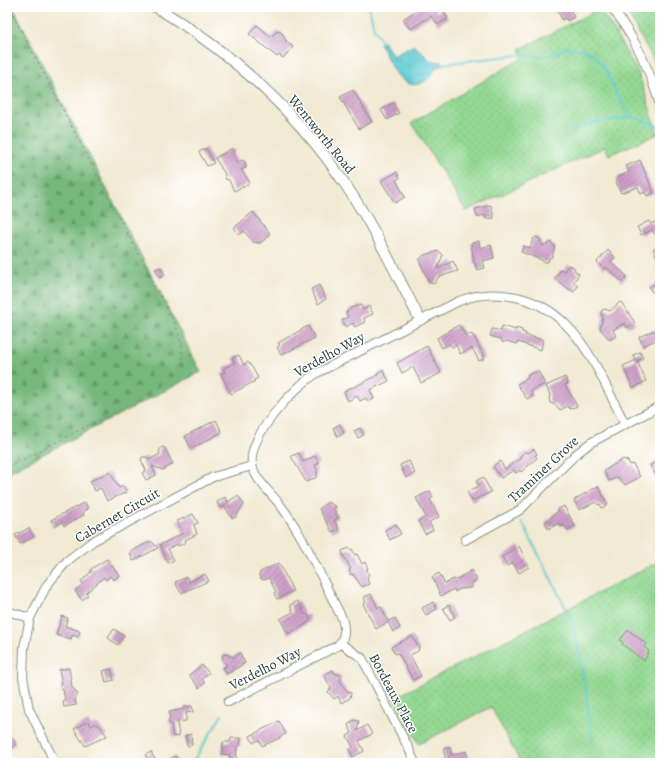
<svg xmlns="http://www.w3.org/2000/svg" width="667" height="770" viewBox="0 0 667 770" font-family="Alegreya,serif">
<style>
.green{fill:url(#green-dots);stroke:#598a63}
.forest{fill:url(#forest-firs);stroke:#4a7a58}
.water{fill:url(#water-ripples);stroke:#3e8484}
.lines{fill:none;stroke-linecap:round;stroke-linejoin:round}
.stream{stroke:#5dcad3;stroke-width:2}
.building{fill:url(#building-hatch)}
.minor-casing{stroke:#889383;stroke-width:10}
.tertiary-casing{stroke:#889383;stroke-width:12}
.path{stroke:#889383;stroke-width:1;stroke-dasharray:3 3;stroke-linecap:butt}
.minor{stroke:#fff;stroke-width:8}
.tertiary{stroke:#fff;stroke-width:10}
.labels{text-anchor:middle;stroke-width:3;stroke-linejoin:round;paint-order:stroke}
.street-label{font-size:14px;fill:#1f3d34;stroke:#fff}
</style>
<defs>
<pattern id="green-dots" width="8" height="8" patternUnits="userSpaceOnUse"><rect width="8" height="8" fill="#93d892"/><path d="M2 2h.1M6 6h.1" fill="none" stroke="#7eba7e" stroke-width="1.8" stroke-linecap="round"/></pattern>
<pattern id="forest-firs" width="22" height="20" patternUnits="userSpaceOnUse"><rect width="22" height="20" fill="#76b87c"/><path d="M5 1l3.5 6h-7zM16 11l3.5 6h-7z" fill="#609766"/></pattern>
<pattern id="water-ripples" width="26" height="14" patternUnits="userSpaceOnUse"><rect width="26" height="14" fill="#5dcad3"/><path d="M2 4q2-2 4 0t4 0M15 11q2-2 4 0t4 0" fill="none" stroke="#4ca5ac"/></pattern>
<pattern id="building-hatch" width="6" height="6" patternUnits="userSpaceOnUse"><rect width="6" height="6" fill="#ce9ec8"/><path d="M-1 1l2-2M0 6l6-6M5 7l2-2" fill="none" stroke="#a782a3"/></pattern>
</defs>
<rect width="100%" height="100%" fill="#fff"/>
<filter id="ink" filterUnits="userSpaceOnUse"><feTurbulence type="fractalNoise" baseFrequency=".025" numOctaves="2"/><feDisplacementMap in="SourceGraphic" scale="8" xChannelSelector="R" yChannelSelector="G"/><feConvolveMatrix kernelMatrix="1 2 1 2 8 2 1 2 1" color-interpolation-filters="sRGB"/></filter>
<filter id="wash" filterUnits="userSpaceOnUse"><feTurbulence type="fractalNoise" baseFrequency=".012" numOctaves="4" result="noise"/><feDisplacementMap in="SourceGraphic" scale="16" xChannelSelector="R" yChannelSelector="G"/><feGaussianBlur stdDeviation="0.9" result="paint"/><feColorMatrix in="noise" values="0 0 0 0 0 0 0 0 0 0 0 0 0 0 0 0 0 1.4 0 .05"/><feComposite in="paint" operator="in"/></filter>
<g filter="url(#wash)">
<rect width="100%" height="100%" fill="#f2e9d2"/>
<!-- green -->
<path class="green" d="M 630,7 L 660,7 L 660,72 L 626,10 Z
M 599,9 L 610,24 L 638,72 L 658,134 L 609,155 L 605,147 L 466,211 L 412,123 L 524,57 L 520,49 Z
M 660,561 L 660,763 L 521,763 L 491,707 L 419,744 L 394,698 Z"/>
<!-- forest -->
<path class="forest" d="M 7,7 L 13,7 L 201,372 L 7,473 Z"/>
<!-- water -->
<path class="water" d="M 384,42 L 393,56 L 412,46 L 415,46 L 431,61 L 441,62 L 442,66 L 436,67 C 432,75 429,80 421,83 C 400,93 387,57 380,43 Z"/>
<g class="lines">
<!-- stream -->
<path class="stream" d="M 369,7 L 374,28 L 382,42
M 441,64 L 519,55 L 547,57 L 569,47 L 581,49 L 595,55 L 605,69 L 623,107 L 633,117 L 658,126
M 571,131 L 592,123 L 633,117
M 522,522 L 572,620 L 584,680
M 7,648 L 11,646
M 585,684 L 592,739
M 192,763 L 222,715"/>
</g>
<g id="blocks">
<!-- building -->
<path class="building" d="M 421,7 L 433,7 L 437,12 L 442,9 L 448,18 L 438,25 L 431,16 L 410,29 L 403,19 Z
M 556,7 L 569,7 L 574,17 L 567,21 L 566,18 L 562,20 Z
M 257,25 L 271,37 L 276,32 L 279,31 L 283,34 L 286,41 L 293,47 L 283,58 L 279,55 L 277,57 L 249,34 Z
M 353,90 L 372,122 L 359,129 L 340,97 Z
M 393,103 L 399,113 L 387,120 L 381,110 Z
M 206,148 L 214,163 L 207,166 L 199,152 Z
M 231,149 L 234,150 L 234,156 L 238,163 L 242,160 L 245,162 L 246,168 L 241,170 L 249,181 L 248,184 L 234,191 L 229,180 L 225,179 L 225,174 L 215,158 Z
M 640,160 L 654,193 L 647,196 L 645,192 L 641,194 L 638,187 L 621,193 L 616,182 L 618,177 L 629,172 L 626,166 Z
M 397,172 L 400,178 L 396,180 L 405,197 L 395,203 L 381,181 Z
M 491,205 L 494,218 L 486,219 L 485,215 L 477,217 L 475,209 Z
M 253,212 L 269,232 L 269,236 L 260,243 L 253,242 L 244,231 L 239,235 L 234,228 Z
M 660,219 L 660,241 L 652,230 L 641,235 L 637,227 L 649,221 L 651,224 Z
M 536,237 L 539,238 L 543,246 L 550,242 L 555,246 L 552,257 L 549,258 L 548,262 L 543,262 L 542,260 L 521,252 L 523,246 L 530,248 L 533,239 Z
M 479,241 L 480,248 L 491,245 L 494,258 L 483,261 L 485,268 L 477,270 L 475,263 L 474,263 L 471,243 Z
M 660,245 L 660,263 L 653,249 Z
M 608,250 L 615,257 L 611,262 L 627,276 L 622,282 L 606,267 L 604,269 L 597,262 Z
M 439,251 L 443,255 L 437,269 L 453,261 L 458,271 L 438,277 L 436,282 L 433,284 L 429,282 L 419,260 L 424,255 Z
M 568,265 L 574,267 L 575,271 L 579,274 L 573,283 L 578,286 L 574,292 L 554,279 L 561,269 L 564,271 Z
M 161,267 L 165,275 L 160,278 L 155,269 Z
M 657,283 L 660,288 L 652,292 L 649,287 Z
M 319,285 L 326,299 L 318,304 L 311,289 Z
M 620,302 L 622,303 L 635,323 L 627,328 L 625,323 L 613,330 L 616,336 L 610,340 L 600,329 L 603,317 L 601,313 L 602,310 L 605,309 L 610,311 Z
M 361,305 L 363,310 L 369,306 L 373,314 L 364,318 L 365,322 L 355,327 L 353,323 L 345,327 L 342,320 L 348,317 L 346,313 L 351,308 Z
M 459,325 L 466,336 L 470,334 L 473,335 L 485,358 L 479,361 L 472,348 L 460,354 L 456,345 L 452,347 L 450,344 L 442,348 L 437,338 Z
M 308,326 L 315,338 L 281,355 L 277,347 L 280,345 L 278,343 Z
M 502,326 L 516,330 L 516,328 L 522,330 L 522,332 L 526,333 L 525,335 L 543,340 L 541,350 L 518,342 L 517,344 L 506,341 L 503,343 L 501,339 L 490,336 L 492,329 L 501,331 Z
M 654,330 L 658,339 L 643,346 L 639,337 Z
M 427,346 L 441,373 L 421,383 L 413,367 L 402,373 L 397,363 Z
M 640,352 L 643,358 L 637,361 L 646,381 L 633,388 L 623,366 L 636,360 L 633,355 Z
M 239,355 L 244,365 L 248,362 L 252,367 L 258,378 L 254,380 L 255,381 L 231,394 L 221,374 L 225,372 L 223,369 L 225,367 L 235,363 L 232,358 Z
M 383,370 L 389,381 L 370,390 L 374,399 L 368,402 L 366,398 L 360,401 L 357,396 L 348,401 L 344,392 L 349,388 L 354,387 L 378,375 L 377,373 Z
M 538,371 L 545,384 L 531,391 L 533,396 L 527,399 L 517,384 L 528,378 L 527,376 L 530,374 Z
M 565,377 L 568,384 L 565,385 L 577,406 L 570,409 L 568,406 L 560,410 L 556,405 L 550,403 L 549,399 L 550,395 L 546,386 Z
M 216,420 L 222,432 L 191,449 L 185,436 Z
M 340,424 L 344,433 L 338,437 L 333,428 Z
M 360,428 L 364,435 L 358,438 L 354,431 Z
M 162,447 L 165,448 L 173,464 L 163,470 L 152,466 L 156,475 L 146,480 L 142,473 L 146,470 L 141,460 L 142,457 L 147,457 L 149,460 L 160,454 L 159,451 Z
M 534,449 L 537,454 L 535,455 L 537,458 L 521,472 L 520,470 L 516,473 L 514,470 L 501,478 L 493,466 L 500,461 L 505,469 L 521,458 L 520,456 L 526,451 L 528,453 Z
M 299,453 L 303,462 L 315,456 L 319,463 L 315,465 L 317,470 L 317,477 L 306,482 L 291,456 Z
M 623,459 L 628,461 L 630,465 L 633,464 L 640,477 L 625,485 L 618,477 L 609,481 L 604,471 Z
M 660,460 L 660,483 L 650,465 Z
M 409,461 L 415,473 L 406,478 L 400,465 Z
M 110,472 L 119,488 L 123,486 L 127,492 L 107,501 L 101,488 L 95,491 L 90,481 Z
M 483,477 L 491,492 L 472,501 L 467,492 L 479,486 L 476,481 Z
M 598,486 L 608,505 L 602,508 L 600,504 L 598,505 L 596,502 L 579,510 L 574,500 Z
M 430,491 L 433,497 L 430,499 L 439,517 L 429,522 L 433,530 L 425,534 L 418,521 L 426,517 L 416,498 Z
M 237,496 L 239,497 L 244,504 L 235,518 L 232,518 L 224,506 L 220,508 L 217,502 L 225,497 L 228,502 Z
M 85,502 L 88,509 L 83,512 L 84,515 L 64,526 L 62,522 L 54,527 L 51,520 Z
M 328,502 L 336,507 L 334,509 L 338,517 L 334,520 L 339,529 L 332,532 L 319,509 Z
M 564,506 L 575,526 L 567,530 L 564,525 L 561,527 L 559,523 L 548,529 L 545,522 L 551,518 L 553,515 L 559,511 L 558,509 Z
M 193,514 L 198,523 L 194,525 L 197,534 L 185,540 L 186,542 L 179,546 L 177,544 L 168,549 L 174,560 L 168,563 L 160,545 L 183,533 L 177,521 Z
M 396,524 L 401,534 L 390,540 L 385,530 Z
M 29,528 L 34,537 L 20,544 L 15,535 Z
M 151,541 L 158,548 L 133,561 L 130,552 Z
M 519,546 L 529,567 L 519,573 L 513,563 L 507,566 L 502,557 Z
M 349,548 L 350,550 L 352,549 L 355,555 L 357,554 L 362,564 L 365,562 L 368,569 L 366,570 L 369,574 L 367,578 L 369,584 L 362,587 L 353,574 L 351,575 L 349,570 L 351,569 L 343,555 L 342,551 Z
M 107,559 L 119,575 L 114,580 L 110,576 L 106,580 L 104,577 L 86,593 L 88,595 L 82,600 L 75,591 L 83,584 L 81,581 L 91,572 L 91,569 Z
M 279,563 L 293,591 L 277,599 L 274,593 L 276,592 L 269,578 L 264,580 L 261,579 L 259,576 L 260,572 Z
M 472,570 L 477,580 L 472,583 L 470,588 L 460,589 L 455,592 L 454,589 L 441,596 L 432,577 L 439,573 L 445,584 L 453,579 L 456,580 Z
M 205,574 L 209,581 L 181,593 L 175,582 L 187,577 L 189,582 Z
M 371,594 L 378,608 L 381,607 L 388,621 L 395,618 L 400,628 L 393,632 L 388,622 L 376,629 L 363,604 L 366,602 L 364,597 Z
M 298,601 L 304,614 L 308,615 L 310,619 L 308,623 L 288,634 L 280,619 L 293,612 L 290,605 Z
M 433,602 L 437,609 L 426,615 L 422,608 Z
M 449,605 L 455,617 L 450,620 L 443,608 Z
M 62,616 L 68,618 L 65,626 L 80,631 L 78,637 L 72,635 L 71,639 L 65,637 L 64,638 L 56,635 Z
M 114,629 L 124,636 L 118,645 L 108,638 Z
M 628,630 L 647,644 L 644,647 L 649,651 L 644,661 L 622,644 L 623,642 L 620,640 Z
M 412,636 L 419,648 L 418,651 L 410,655 L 421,676 L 413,680 L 398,653 L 395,654 L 391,647 Z
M 240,653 L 245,663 L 227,674 L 223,667 L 227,666 L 222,658 L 223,655 L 226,654 L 233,657 Z
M 202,665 L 209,673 L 202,679 L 205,683 L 199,688 L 189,675 Z
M 69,668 L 72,687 L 78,694 L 75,698 L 76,705 L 64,707 L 63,701 L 65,701 L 63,689 L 60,688 L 62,682 L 59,670 Z
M 111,669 L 114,680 L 106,682 L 103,671 Z
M 333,670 L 334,673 L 340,675 L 342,677 L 340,681 L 346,690 L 351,693 L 350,698 L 341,703 L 338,696 L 334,699 L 328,692 L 331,688 L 324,675 Z
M 192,706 L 193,712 L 186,713 L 186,721 L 177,722 L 179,736 L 173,737 L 171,724 L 168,722 L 170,718 L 169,712 L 184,709 L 184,707 Z
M 354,720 L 359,721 L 357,731 L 367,725 L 372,734 L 359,741 L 364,751 L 353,757 L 349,750 L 353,747 L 347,736 L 352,733 L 348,725 Z
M 88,721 L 91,726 L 95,724 L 99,725 L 107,736 L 85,746 L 74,729 Z
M 279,721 L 286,734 L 279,737 L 280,738 L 262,746 L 259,740 L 253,743 L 250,736 Z
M 191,734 L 192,745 L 187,746 L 185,736 Z
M 11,737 L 15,741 L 15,745 L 7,750 L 7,739 Z
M 231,738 L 241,738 L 240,746 L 237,746 L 236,761 L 230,760 L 230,755 L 222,754 L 223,742 L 230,742 Z
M 450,747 L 452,755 L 466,751 L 468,758 L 463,759 L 464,763 L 447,763 L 443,749 Z
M 151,752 L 157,763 L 150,763 L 145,755 Z
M 175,756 L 179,763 L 162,763 Z"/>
</g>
</g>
<g filter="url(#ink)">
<use href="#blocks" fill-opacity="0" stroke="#889383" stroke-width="1"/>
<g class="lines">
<!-- minor casing -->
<g class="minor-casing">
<path id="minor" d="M 611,7 C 636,39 648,66 660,105
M 465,540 L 520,510 L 575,455 L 590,443 L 660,406
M 7,611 L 30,618
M 340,643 L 362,658 L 409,749 L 415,763
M 228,702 L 337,646 C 346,639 345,628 342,618 C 322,580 304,534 277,501 C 268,490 254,478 252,464 C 248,436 294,387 317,373 L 459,301 C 478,293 497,293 516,297 C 578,310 599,374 625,424
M 55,763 L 29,709 L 23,677 L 24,648 L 30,618 L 47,585 L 67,561 L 93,541 L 213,477 L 252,466"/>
</g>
<!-- tertiary casing -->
<g class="tertiary-casing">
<path id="tertiary" d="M 156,7 C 232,53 298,113 347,187 C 375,229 397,275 420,320"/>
</g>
<!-- path -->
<path class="path" d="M 7,468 L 161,387 C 166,384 172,380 176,375 C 188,361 181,338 175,324 L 9,7"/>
<!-- minor -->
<use href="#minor" class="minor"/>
<!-- tertiary -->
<use href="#tertiary" class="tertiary"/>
</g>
</g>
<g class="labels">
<!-- street labels -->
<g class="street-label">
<text transform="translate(322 134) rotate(51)" y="5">Wentworth Road</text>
<text transform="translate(329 354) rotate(-29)" y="5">Verdelho Way</text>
<text transform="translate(543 469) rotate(-43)" y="5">Traminer Grove</text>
<text transform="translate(117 515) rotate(-30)" y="5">Cabernet Circuit</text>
<text transform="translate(265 668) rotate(-27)" y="5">Verdelho Way</text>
<text transform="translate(394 693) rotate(62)" y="5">Bordeaux Place</text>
</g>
</g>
<!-- margin -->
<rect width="667" height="770" fill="none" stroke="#fff" stroke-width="24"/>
</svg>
